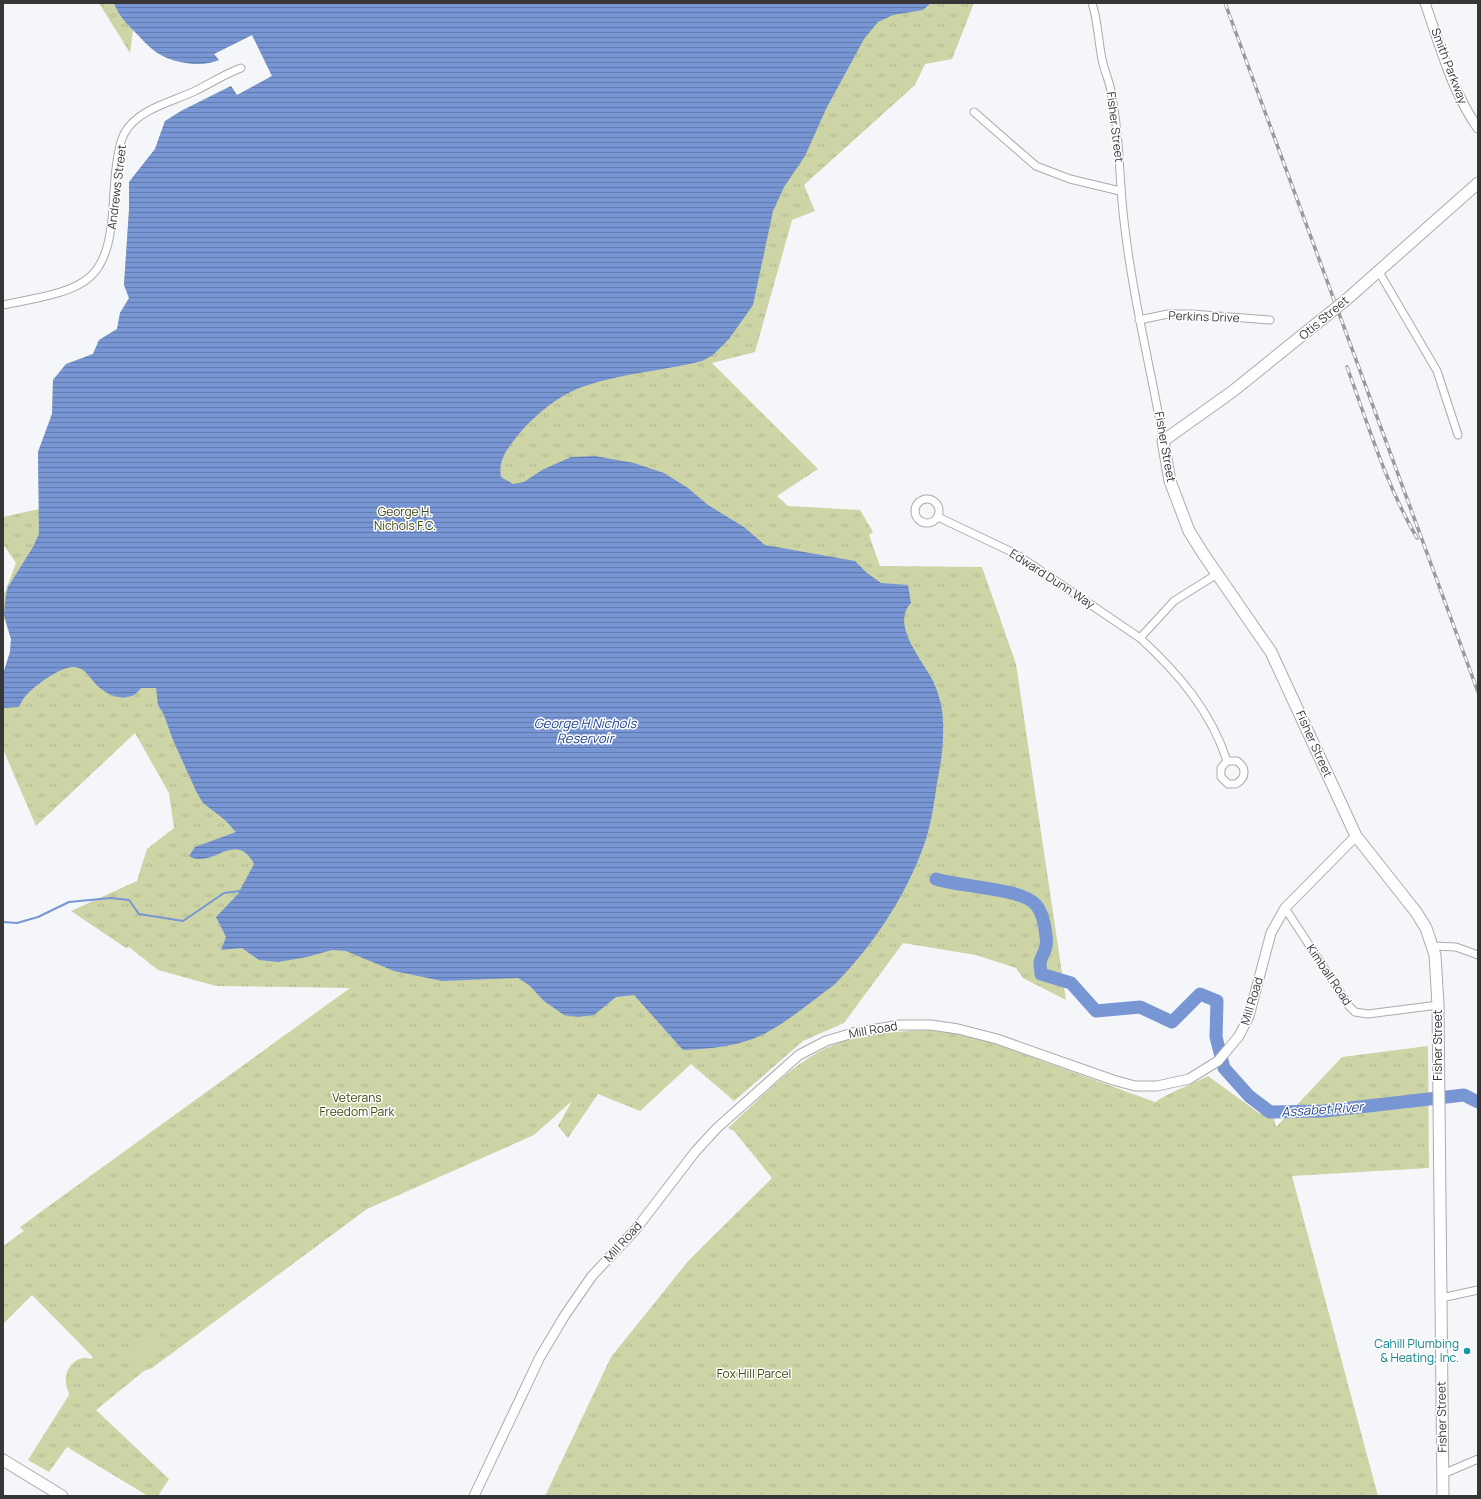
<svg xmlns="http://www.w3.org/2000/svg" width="1481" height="1499" viewBox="0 0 1481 1499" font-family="Manrope,sans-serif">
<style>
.grass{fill:url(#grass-tufts)}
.pitch{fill:#cdd4a6}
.water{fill:url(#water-rules)}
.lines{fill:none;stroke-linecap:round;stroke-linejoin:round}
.stream{stroke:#7796d3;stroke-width:2}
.river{stroke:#7796d3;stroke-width:13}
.minor-casing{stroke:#a9abad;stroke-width:9}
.tertiary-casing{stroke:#a9abad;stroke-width:11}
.secondary-casing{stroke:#a9abad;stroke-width:13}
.minor{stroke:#fff;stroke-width:7}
.tertiary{stroke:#fff;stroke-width:9}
.secondary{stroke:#fff;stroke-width:11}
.rail-casing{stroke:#9a9a9c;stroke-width:3.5}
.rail{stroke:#fff;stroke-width:2;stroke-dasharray:6;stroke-linecap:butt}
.secondary-bridge-casing{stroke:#a9abad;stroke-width:13;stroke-linecap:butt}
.secondary-bridge{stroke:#fff;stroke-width:11}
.culture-dot{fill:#0f9aa8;stroke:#fff;stroke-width:1.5}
.labels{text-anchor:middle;stroke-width:3;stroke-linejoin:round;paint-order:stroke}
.street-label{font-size:12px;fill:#363637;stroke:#fff}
.park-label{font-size:12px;fill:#41470f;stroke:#fff}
.culture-label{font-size:12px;fill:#0d838f;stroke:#fff;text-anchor:end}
.water-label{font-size:13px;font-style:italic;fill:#264892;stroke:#fff}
</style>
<defs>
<pattern id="grass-tufts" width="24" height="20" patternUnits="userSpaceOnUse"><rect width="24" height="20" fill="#cdd4a6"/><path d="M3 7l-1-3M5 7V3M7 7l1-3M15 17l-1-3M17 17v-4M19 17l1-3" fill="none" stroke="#b1b790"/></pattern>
<pattern id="water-rules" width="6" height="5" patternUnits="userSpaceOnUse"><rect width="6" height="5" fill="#7796d3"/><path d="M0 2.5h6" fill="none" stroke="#627bac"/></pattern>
</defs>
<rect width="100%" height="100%" fill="#f5f6f9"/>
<!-- grass -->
<path class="grass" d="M 99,3 L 974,3 L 952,59 L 925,64 L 915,85 L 804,185 L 815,211 L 792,220 L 755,352 L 712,363 L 818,469 L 777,496 L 788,506 L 860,510 L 873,532 L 869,535 L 880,566 L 982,567 L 1016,664 L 1066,1000 L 1023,978 L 1016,968 L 976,955 L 903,943 L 844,1023 L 803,1041 L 734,1101 L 691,1064 L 640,1111 L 598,1094 L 568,1138 L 558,1126 L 572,1101 L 534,1135 L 367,1209 L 152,1368 L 144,1371 L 96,1410 L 169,1479 L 158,1496 L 148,1496 L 67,1447 L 49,1472 L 28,1460 L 69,1395 C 69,1391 66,1388 66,1383 C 64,1368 77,1354 91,1359 L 93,1357 L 32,1295 L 3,1324 L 3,1246 L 24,1231 L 20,1227 L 350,988 L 216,986 L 158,970 L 129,947 L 126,948 L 71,911 L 137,881 L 147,849 L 174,828 L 169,793 L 135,733 L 36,826 L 3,749 L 3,674 L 10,652 L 11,639 L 3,615 L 3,592 L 5,592 L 16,563 L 3,544 L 3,517 L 39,509 L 38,452 L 52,414 L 53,380 L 66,364 L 93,354 L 99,340 L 117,329 L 120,313 L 129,298 L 124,285 L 129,210 L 129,182 L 155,149 L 165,121 L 181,111 L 231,86 L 237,95 L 272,76 L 252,35 L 214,54 L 219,60 C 200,68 172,63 156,52 C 147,46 140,37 133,30 L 130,53 Z
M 930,1030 L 974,1036 L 1155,1102 C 1172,1091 1191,1085 1208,1076 L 1259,1113 L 1273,1115 L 1276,1127 L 1342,1057 L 1428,1046 L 1429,1168 L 1292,1176 L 1378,1496 L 545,1496 L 611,1357 L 689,1260 L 772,1178 L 734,1131 L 728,1128 C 761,1098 803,1051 848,1040 C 875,1033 902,1031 930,1030 Z"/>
<!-- pitch -->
<path class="pitch" d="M 158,1332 L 168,1347 L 140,1370 L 129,1356 Z"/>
<!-- water -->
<path class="water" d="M 114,3 L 931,3 L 923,10 L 893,15 L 878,22 L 864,39 L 826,109 L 805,156 L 784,187 L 773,211 L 753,305 L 729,339 L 713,355 L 702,361 C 663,371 621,373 582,387 C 557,396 531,418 515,439 C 506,450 498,462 501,477 L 513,484 L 524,482 L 542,470 L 571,457 L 595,456 L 634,463 L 664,473 L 688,488 L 708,505 L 744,527 L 765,545 L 855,561 L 867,573 L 881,583 L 908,585 L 911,603 C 890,625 923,660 933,681 C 939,694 943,709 943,722 C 944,743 941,763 937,783 C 934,803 931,826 924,845 C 906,896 872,947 834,985 C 812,1001 790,1020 766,1033 C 741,1046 711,1049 683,1050 L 634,995 L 616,997 L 594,1015 L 578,1017 L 564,1015 L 544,1001 L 529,985 L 518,978 L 442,981 L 394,971 L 346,951 L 332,950 L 307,957 L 278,962 L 259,960 L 242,948 L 221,950 L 226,937 L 216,917 L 238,894 L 254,864 C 238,833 218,861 198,859 C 195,859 191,857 189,856 L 195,847 L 236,832 L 225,820 L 203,803 L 196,791 L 173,740 L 164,715 L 158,705 L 156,688 L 141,688 C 132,702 113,699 100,688 C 91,681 86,666 72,667 C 62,668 52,675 44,680 C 33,688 24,695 19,707 L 3,708 L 3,674 L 10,652 L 11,639 L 4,615 L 6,595 L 8,587 L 33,547 L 39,534 L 38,452 L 52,414 L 53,380 L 66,364 L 93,354 L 99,340 L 117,329 L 120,313 L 129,298 L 124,285 L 129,210 L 129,182 L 155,149 L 165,121 L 181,111 L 231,86 L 237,95 L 272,76 L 252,35 L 214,54 L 219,60 C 200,68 172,63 156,52 C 149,47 142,39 136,33 C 127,24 118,15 114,3 Z"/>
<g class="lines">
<!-- stream -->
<path class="stream" d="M 3,922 L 17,923 L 38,917 L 69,902 L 111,898 L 129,900 L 139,914 L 183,921 L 224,893 L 240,891"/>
<!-- river -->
<path class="river" d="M 936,879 C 960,887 1022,888 1036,905 C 1043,913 1045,926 1046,936 C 1048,949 1043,952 1040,962 C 1040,966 1041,971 1041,974 L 1071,983 L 1096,1011 L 1140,1007 L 1172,1022 L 1200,994 L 1217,1001 L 1216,1037 L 1224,1068 L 1249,1096 L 1270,1112 L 1324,1111 L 1464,1095 L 1478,1102"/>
<!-- minor casing -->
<g class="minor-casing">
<path id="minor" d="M 1092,3 C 1098,21 1098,40 1102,59 C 1104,70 1109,80 1111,91 C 1113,102 1115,113 1116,124 C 1120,156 1120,188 1124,221 C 1132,292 1149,362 1162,432 L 1163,441
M 974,112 L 1036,166 L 1070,179 L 1120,191
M 1379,272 L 1437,371 L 1458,435
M 3,305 C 90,288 110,286 114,191 C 115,176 117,148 124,134 C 137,109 172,102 195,91 C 211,83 225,74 241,68
M 1139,320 L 1168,314 L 1191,314 L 1270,320
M915 511a12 12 0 1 1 24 0a12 12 0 1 1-24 0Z
M 938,517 L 1016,554 L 1140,638
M 1217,574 L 1174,601 L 1140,638 C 1178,673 1211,711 1227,761 L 1237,761 C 1247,768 1246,778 1236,784 L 1228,784 L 1221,777 L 1221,768 L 1227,761
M 1285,908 L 1349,1006 L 1355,1012 L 1368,1014 L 1438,1005
M 1433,946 L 1456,947 L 1478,955
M 1441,1298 L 1478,1290
M 1443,1474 L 1478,1459"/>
</g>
<!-- tertiary casing -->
<g class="tertiary-casing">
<path id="tertiary" d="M 1425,3 C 1440,45 1452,92 1478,128
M 474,1496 L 540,1357 L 565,1315 L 592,1276 L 636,1229 L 695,1152 L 717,1128 L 799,1055 L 826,1041 L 853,1033 L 900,1025 L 931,1025 L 958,1029 L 997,1039 L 1113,1080 L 1135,1086 L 1157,1086 L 1189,1079 L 1218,1061 L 1239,1036 L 1249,1016 L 1271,933 L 1285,908 L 1356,836"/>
</g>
<!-- secondary casing -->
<g class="secondary-casing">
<path id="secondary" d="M 1346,300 L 1478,183
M 1331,312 L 1233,391 L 1163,441 L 1170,481 L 1189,531 L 1204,555 L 1271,652 L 1356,836 L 1416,912 L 1426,928 L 1435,955 L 1438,1005 L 1443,1496
M 3,1460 L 62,1496"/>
</g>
<!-- minor -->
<use href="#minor" class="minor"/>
<!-- tertiary -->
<use href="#tertiary" class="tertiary"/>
<!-- secondary -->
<use href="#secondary" class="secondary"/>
<!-- rail casing -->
<g class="rail-casing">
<path id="rail" d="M 1225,3 L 1478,692
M 1347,367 C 1368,424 1386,485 1417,538"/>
</g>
<!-- rail -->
<use href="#rail" class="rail"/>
<!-- secondary-bridge casing -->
<g class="secondary-bridge-casing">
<path id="secondary-bridge" d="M 1331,312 L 1346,300"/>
</g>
<!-- secondary-bridge -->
<use href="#secondary-bridge" class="secondary-bridge"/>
</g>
<!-- markers -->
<circle class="culture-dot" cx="1467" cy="1351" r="4"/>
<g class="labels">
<!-- street labels -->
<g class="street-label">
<text transform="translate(1449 66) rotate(69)" y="4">Smith Parkway</text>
<text transform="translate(1115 127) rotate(83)" y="4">Fisher Street</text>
<text transform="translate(117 187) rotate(-83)" y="4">Andrews Street</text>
<text transform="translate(1204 317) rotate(2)" y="4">Perkins Drive</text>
<text transform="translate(1324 318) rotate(-40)" y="4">Otis Street</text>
<text transform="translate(1165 447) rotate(80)" y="4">Fisher Street</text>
<text transform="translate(1052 579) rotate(33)" y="4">Edward Dunn Way</text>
<text transform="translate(1314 744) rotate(66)" y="4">Fisher Street</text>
<text transform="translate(1329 975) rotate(56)" y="4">Kimball Road</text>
<text transform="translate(1252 1001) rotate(-73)" y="4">Mill Road</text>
<text transform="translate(873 1030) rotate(-10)" y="4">Mill Road</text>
<text transform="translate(1438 1045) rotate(-90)" y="4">Fisher Street</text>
<text transform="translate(623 1242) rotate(-48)" y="4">Mill Road</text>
<text transform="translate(1442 1417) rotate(-91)" y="4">Fisher Street</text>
</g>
<!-- park labels -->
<g class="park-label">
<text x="405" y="516">George H.<tspan x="405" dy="14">Nichols F.C.</tspan></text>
<text x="357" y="1102">Veterans<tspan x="357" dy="14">Freedom Park</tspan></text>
<text x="754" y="1378">Fox Hill Parcel</text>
</g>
<!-- culture labels -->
<g class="culture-label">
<text x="1459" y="1348">Cahill Plumbing<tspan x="1459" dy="14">&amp; Heating, Inc.</tspan></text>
</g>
<!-- water labels -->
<g class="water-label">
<text x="585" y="728">George H Nichols<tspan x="585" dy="15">Reservoir</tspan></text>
<text transform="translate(1322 1109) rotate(-4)" y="5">Assabet River</text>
</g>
</g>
<!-- border -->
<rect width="1481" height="1499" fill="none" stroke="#363637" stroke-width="8"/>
</svg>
